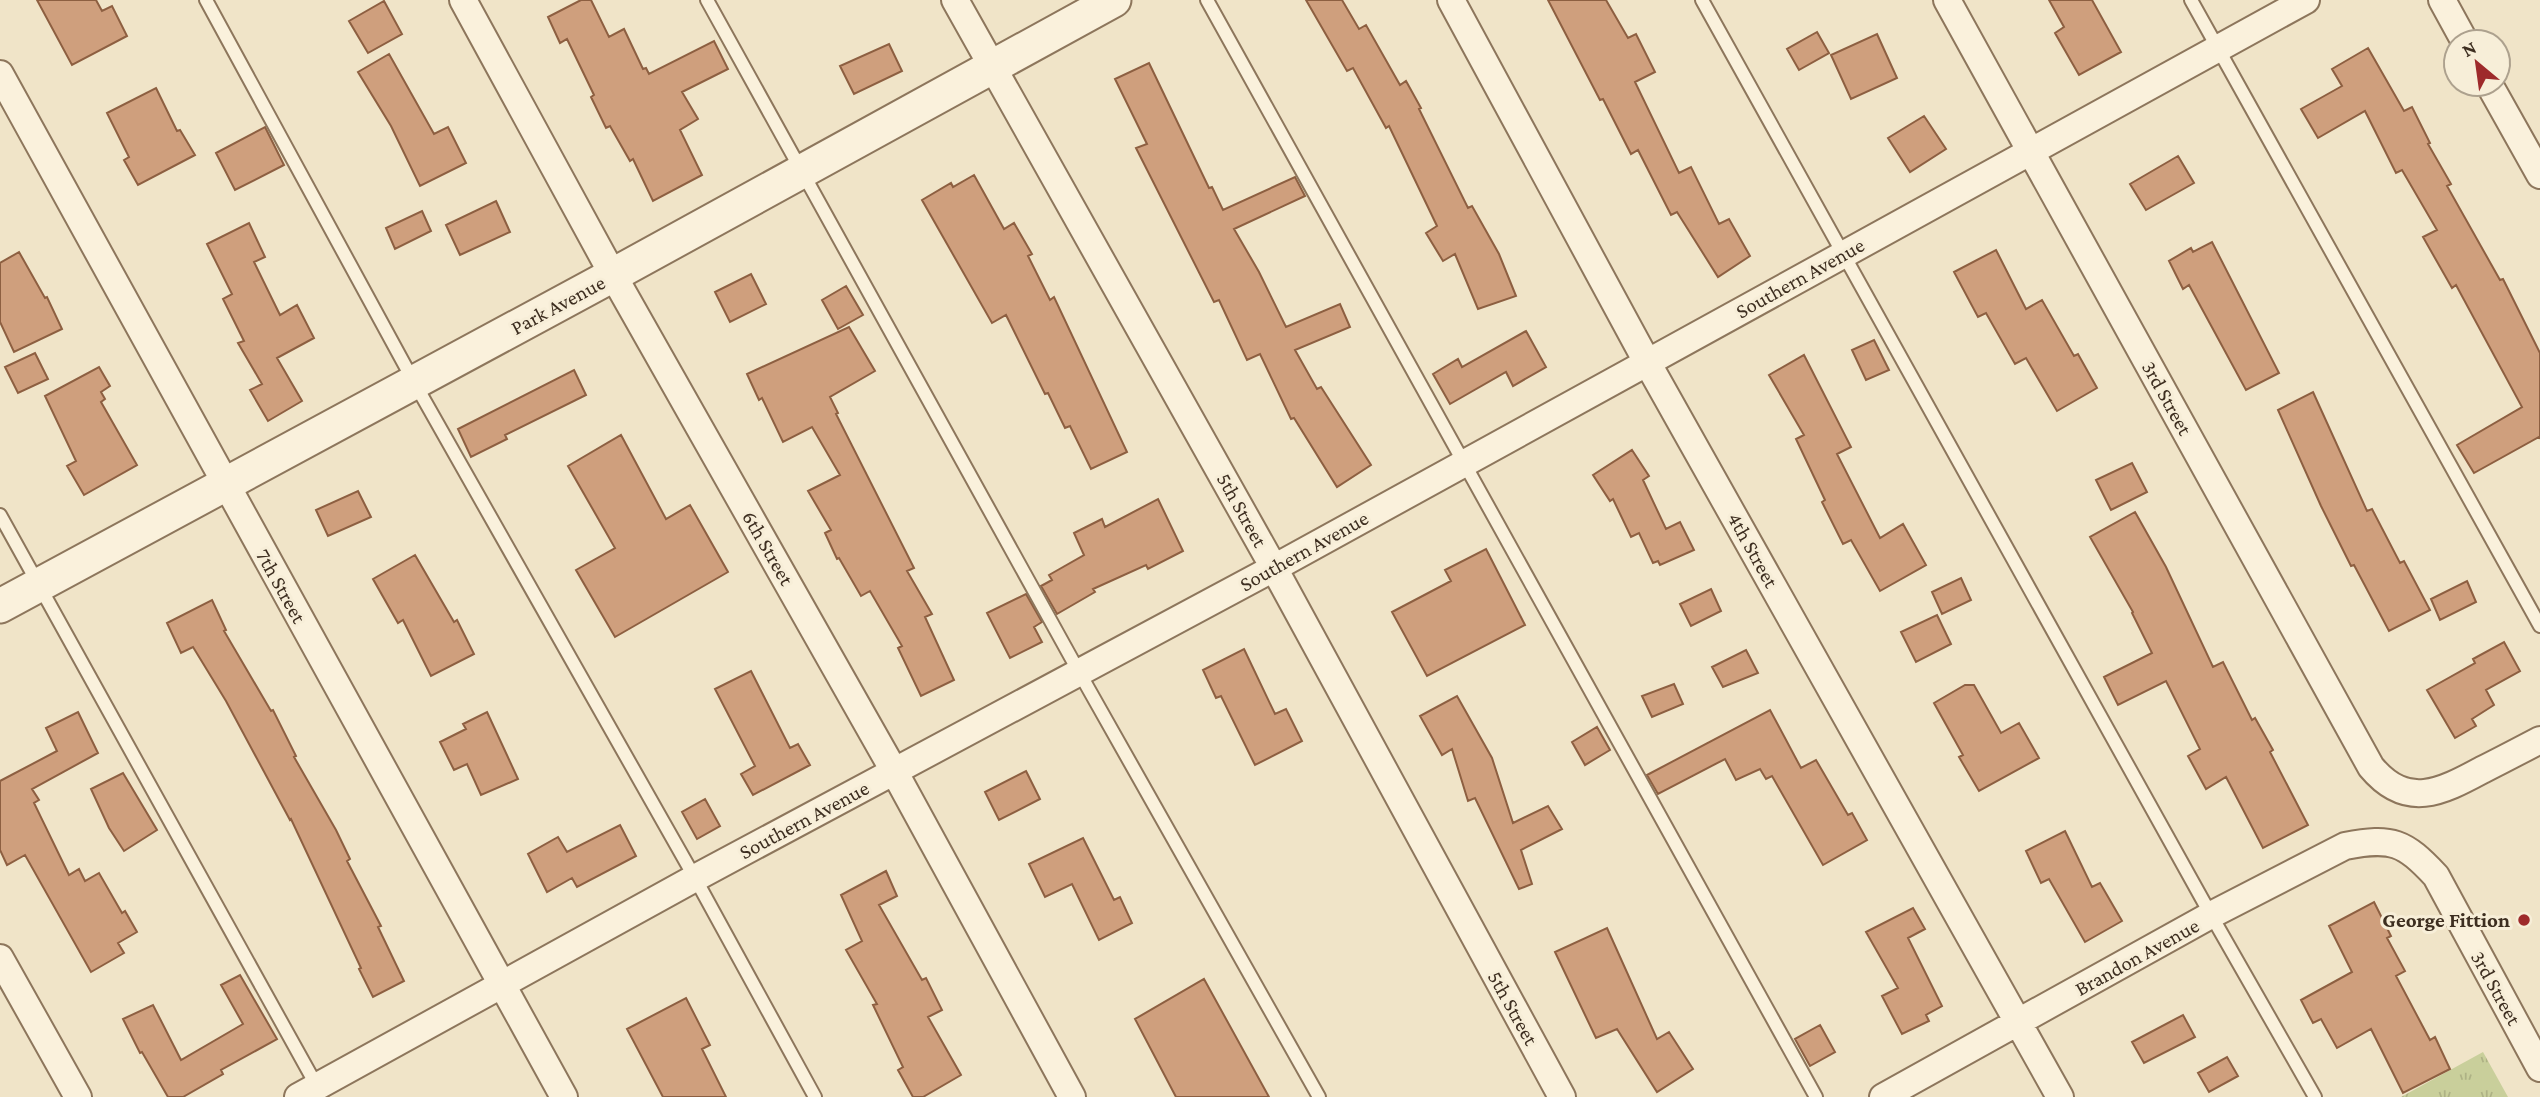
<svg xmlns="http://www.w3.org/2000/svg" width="2540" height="1097" viewBox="0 0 2540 1097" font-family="'Crimson Pro',serif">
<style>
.park{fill:url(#park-tufts)}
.building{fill:#cf9f7d;stroke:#8d5f41;stroke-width:2}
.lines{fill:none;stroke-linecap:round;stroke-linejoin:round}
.service-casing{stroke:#8d765c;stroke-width:16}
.minor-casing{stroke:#8d765c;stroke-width:30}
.tertiary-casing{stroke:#8d765c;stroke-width:37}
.service{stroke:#faf1dc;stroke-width:12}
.minor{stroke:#faf1dc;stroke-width:26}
.tertiary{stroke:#faf1dc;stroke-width:33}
.poi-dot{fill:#9e2a2b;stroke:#f7eed8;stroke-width:2.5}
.labels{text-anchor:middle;stroke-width:6;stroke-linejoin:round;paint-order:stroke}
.street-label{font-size:21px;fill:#3d2e20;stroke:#f7eed8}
.poi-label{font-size:21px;font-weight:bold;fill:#3d2e20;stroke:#f7eed8;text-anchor:end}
</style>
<defs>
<pattern id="park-tufts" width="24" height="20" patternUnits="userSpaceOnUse" patternTransform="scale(1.75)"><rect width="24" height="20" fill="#c9cf9b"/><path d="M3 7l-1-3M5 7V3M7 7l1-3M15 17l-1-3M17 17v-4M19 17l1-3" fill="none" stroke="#aeb285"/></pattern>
</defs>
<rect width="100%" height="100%" fill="#f0e4c8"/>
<!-- park -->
<path class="park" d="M 2483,1052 L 2508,1097 L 2401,1097 Z"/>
<!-- building -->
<path class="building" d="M 37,0 L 96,0 L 102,11 L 112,6 L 127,36 L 72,65 Z
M 581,0 L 591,0 L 609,37 L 624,29 L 643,69 L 646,68 L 649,74 L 714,41 L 728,69 L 682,92 L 698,119 L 680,130 L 702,175 L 653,201 L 633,159 L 630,161 L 610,126 L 606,128 L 591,97 L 594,95 L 567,39 L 560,43 L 548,17 Z
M 1306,0 L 1342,0 L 1359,29 L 1366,25 L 1400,85 L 1406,81 L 1421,108 L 1419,109 L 1468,208 L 1472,206 L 1499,254 L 1516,296 L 1478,309 L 1455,254 L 1443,261 L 1426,233 L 1437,226 L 1389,126 L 1386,128 L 1353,68 L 1347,71 Z
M 1548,0 L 1606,0 L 1628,38 L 1636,34 L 1655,72 L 1635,82 L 1679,173 L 1691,167 L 1719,224 L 1729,219 L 1750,256 L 1718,277 L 1677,212 L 1671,215 L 1638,150 L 1631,154 L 1603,99 L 1600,100 Z
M 2049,0 L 2092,0 L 2121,52 L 2079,75 L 2055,33 L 2064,27 Z
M 384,1 L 402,34 L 368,53 L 349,21 Z
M 1817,32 L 1829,53 L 1799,70 L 1787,49 Z
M 1877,34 L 1897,78 L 1851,99 L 1831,55 Z
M 889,44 L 902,71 L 854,94 L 840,66 Z
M 2368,48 L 2404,111 L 2412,107 L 2430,143 L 2428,144 L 2451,184 L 2447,186 L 2500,280 L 2503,279 L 2540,353 L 2540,438 L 2539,437 L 2474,473 L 2457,445 L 2522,407 L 2456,285 L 2452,288 L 2423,237 L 2437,230 L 2402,170 L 2396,173 L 2365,111 L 2318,138 L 2301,109 L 2342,86 L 2332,69 Z
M 389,54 L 434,134 L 448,127 L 466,163 L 420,186 L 391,126 L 358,72 Z
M 1149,63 L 1209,188 L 1212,187 L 1223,210 L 1295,177 L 1305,196 L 1234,229 L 1259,272 L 1286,327 L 1340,304 L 1350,327 L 1295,350 L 1317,389 L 1321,387 L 1371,465 L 1337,487 L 1294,418 L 1291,419 L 1260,354 L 1247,360 L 1219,300 L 1214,302 L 1136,148 L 1147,144 L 1115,79 Z
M 156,88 L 177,131 L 180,130 L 195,155 L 138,185 L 124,160 L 129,157 L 107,113 Z
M 1924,116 L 1946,149 L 1910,172 L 1888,138 Z
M 265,127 L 284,165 L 235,190 L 216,153 Z
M 2178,156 L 2194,183 L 2146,210 L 2130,184 Z
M 974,175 L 1004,229 L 1014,223 L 1032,254 L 1028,256 L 1050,300 L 1054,297 L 1127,452 L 1091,469 L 1070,426 L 1065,428 L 1048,393 L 1045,394 L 1006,315 L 992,323 L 922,200 L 951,183 L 953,187 Z
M 496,201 L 510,232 L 460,255 L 446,225 Z
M 422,211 L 431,231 L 395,249 L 386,228 Z
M 249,223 L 265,257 L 254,262 L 280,315 L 297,305 L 314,338 L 277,358 L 302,401 L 268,421 L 250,390 L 262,384 L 238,343 L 244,341 L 223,299 L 232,294 L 207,244 Z
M 2212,242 L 2279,373 L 2246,390 L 2189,285 L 2183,289 L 2169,261 L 2191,248 L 2193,252 Z
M 1996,250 L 2026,309 L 2042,300 L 2074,356 L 2078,354 L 2097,388 L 2057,411 L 2026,358 L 2015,364 L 1986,313 L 1978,317 L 1954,272 Z
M 19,252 L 45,298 L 47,297 L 62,329 L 14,352 L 0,322 L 0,263 Z
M 751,274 L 766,304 L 730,322 L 715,292 Z
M 846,286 L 863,315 L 838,329 L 822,300 Z
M 849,327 L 875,371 L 830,397 L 838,413 L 836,414 L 914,568 L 907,571 L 932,614 L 925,617 L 954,680 L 921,696 L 898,648 L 902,646 L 870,591 L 861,596 L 839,558 L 837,559 L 825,533 L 831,530 L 808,491 L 840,475 L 812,427 L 783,442 L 762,398 L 759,400 L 747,374 Z
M 1526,331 L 1546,367 L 1513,386 L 1506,372 L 1450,404 L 1433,374 L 1458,359 L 1462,367 Z
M 1874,340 L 1889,370 L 1866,380 L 1852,350 Z
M 35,353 L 48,379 L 18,393 L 5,367 Z
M 1804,355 L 1851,447 L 1837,454 L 1880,538 L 1903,524 L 1926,565 L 1880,591 L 1851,540 L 1843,544 L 1822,502 L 1825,500 L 1796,439 L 1804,435 L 1769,375 Z
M 99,367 L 110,386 L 101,392 L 105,399 L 101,402 L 137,465 L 84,495 L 67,466 L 76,461 L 45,396 Z
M 574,370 L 586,395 L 505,435 L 507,439 L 471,457 L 458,429 Z
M 2313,392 L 2367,511 L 2372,509 L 2400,563 L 2404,561 L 2430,610 L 2389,631 L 2354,565 L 2351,566 L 2321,506 L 2278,410 Z
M 621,435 L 666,519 L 690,505 L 728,572 L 615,637 L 576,570 L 615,548 L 568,466 Z
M 1632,450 L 1649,476 L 1643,480 L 1666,529 L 1680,522 L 1694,550 L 1660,565 L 1658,561 L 1653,563 L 1639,533 L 1631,537 L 1613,499 L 1610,501 L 1593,475 Z
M 2132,463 L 2147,492 L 2111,510 L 2096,480 Z
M 358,491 L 371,517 L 328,536 L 316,510 Z
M 1158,499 L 1183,551 L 1148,569 L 1146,565 L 1093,589 L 1095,592 L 1057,614 L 1041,586 L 1052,580 L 1049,575 L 1084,555 L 1074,533 L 1102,519 L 1105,527 Z
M 2135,512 L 2166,567 L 2213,667 L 2223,662 L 2252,720 L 2255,718 L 2273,750 L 2270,752 L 2308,825 L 2263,848 L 2226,777 L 2206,789 L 2188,756 L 2200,749 L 2166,681 L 2118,705 L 2104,677 L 2152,653 L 2132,613 L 2133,612 L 2090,537 Z
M 1486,549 L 1525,625 L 1427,676 L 1392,612 L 1451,581 L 1445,570 Z
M 415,555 L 454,622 L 457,620 L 474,654 L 431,676 L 403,620 L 398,623 L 373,579 Z
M 1961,578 L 1971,600 L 1942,614 L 1932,592 Z
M 2467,581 L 2476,602 L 2440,620 L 2431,599 Z
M 1711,589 L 1721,611 L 1691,626 L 1680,604 Z
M 1026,594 L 1042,622 L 1034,627 L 1042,642 L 1010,658 L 987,613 Z
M 212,600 L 226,630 L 224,631 L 271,711 L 273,710 L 296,756 L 294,757 L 336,830 L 350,859 L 347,861 L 381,926 L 378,927 L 404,981 L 373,997 L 359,969 L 361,968 L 291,819 L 290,820 L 226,701 L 193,647 L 181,653 L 167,623 Z
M 1937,615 L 1951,644 L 1916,662 L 1901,632 Z
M 2504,642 L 2520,671 L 2486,690 L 2494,705 L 2472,719 L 2476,726 L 2455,738 L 2427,690 L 2475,663 L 2473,659 Z
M 1244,649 L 1275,714 L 1286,709 L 1302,741 L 1255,765 L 1221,696 L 1216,698 L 1203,670 Z
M 1746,650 L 1758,673 L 1723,687 L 1712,667 Z
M 751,671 L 790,748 L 798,744 L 810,765 L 753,795 L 741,774 L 755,766 L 715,689 Z
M 1674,684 L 1683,704 L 1652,717 L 1642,696 Z
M 1965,685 L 1974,685 L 2001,733 L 2019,723 L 2039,758 L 1979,791 L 1959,757 L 1963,755 L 1934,703 Z
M 1457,696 L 1492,758 L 1513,823 L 1548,806 L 1562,829 L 1521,850 L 1532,884 L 1519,889 L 1475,798 L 1468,801 L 1452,749 L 1442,755 L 1420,716 Z
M 1770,710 L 1801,768 L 1816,760 L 1848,815 L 1852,813 L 1867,840 L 1823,865 L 1772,776 L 1766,779 L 1760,769 L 1736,780 L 1725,759 L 1658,794 L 1647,775 Z
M 78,712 L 98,753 L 32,789 L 39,800 L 34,803 L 69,875 L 79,869 L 85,881 L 99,873 L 122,913 L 125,911 L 137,932 L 118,943 L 124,953 L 91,972 L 25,855 L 7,865 L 0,850 L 0,781 L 57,751 L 46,728 Z
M 487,712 L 518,779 L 481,795 L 467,764 L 454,770 L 440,742 L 466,729 L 463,724 Z
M 1597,727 L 1610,750 L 1585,765 L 1572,742 Z
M 1026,771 L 1040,799 L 999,820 L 985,792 Z
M 123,773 L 157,830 L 124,851 L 109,828 L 91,789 Z
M 705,799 L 720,826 L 697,839 L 682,812 Z
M 620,825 L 636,856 L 577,887 L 572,878 L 547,892 L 528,854 L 558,837 L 567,852 Z
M 2065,831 L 2092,887 L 2100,883 L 2122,921 L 2085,942 L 2049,879 L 2041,883 L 2026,851 Z
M 1083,838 L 1114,900 L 1120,897 L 1132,923 L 1099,940 L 1072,884 L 1045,897 L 1029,864 Z
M 886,871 L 897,896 L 879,905 L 922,980 L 926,978 L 942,1010 L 928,1017 L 961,1075 L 923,1097 L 913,1097 L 898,1070 L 903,1067 L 873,1005 L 877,1004 L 846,950 L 862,941 L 841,895 Z
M 2374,902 L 2391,936 L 2387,938 L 2405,971 L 2396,976 L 2430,1040 L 2435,1037 L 2450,1069 L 2403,1093 L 2371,1029 L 2337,1048 L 2321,1019 L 2313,1023 L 2301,1000 L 2352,972 L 2329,926 Z
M 1913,908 L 1925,929 L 1908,938 L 1942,1006 L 1926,1015 L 1929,1021 L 1902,1034 L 1882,996 L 1898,988 L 1866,932 Z
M 1607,928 L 1657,1039 L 1669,1032 L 1693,1069 L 1657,1092 L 1617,1029 L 1596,1038 L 1555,952 Z
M 240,975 L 277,1039 L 221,1070 L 223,1074 L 183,1097 L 168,1097 L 142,1052 L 140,1053 L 123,1019 L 153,1005 L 181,1060 L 243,1024 L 221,985 Z
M 1204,979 L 1269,1097 L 1176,1097 L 1135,1019 Z
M 686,998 L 710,1045 L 702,1049 L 726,1097 L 663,1097 L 627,1029 Z
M 2183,1015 L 2195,1037 L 2144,1063 L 2132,1042 Z
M 1820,1025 L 1835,1052 L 1810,1066 L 1795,1039 Z
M 2227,1057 L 2238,1076 L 2209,1092 L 2198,1073 Z"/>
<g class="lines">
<!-- service casing -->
<g class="service-casing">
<path id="service" d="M 206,0 L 414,382 L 695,878 L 815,1097
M 707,0 L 1079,672 L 1319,1097
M 1207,0 L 1816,1097
M 1702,0 L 2211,915 L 2315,1097
M 2191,0 L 2540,626
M 0,515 L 319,1090"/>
</g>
<!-- minor casing -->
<g class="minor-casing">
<path id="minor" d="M 463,0 L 613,275 L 894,771 L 1072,1097
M 955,0 L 1274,568 L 1562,1097
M 1451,0 L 1647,362 L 2060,1097
M 1947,0 L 2371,767 C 2407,810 2441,792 2482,770 C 2502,760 2521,750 2540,740
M 2442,0 L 2465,42
M 0,74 L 564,1097
M 2489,84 L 2540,175
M 0,958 L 78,1097
M 298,1097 L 695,878 L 1274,568 L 2306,0
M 1883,1097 L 2211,915 L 2345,846 C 2393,837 2404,842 2436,876 L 2540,1068"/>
</g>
<!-- tertiary casing -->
<g class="tertiary-casing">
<path id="tertiary" d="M 0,606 L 613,275 L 1114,0"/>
</g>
<!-- service -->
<use href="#service" class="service"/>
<!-- minor -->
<use href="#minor" class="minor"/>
<!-- tertiary -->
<use href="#tertiary" class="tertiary"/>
</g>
<!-- markers -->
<circle class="poi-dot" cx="2524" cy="920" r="7"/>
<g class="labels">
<!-- street labels -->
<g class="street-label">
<text transform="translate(1800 278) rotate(-29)" y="7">Southern Avenue</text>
<text transform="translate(558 305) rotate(-28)" y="7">Park Avenue</text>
<text transform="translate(2167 398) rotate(61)" y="7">3rd Street</text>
<text transform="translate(1242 510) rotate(61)" y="7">5th Street</text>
<text transform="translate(768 548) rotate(60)" y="7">6th Street</text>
<text transform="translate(1753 550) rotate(61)" y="7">4th Street</text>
<text transform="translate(1304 551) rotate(-29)" y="7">Southern Avenue</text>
<text transform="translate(281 586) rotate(61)" y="7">7th Street</text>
<text transform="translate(804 820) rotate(-28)" y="7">Southern Avenue</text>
<text transform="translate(2137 957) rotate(-29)" y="7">Brandon Avenue</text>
<text transform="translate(2496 988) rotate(61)" y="7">3rd Street</text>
<text transform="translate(1513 1008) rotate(61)" y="7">5th Street</text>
</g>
<!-- poi labels -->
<g class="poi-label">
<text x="2510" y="927">George Fittion</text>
</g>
</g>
<!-- north arrow -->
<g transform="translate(2477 63) rotate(331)"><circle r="33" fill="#f7eed8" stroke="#ada18e" stroke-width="2"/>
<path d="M0-5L12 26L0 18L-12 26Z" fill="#9e2a2b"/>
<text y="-10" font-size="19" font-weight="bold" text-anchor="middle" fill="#3d2e20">N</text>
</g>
</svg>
